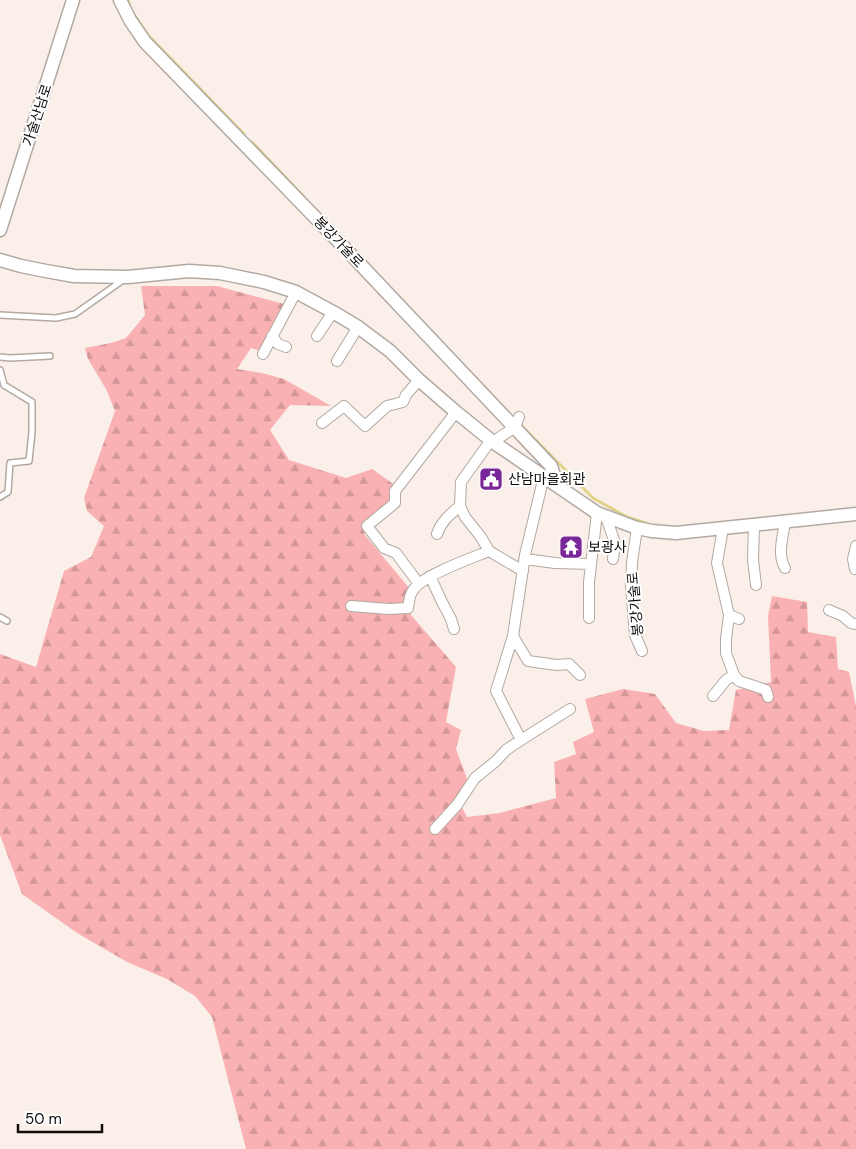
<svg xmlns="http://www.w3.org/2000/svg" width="856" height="1149" viewBox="0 0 856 1149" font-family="'DM Sans','Noto Sans KR',sans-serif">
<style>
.forest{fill:url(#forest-firs)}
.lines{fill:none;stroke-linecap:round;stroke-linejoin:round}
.stream{stroke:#dfd38a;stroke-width:3}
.service-casing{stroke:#b2a9a2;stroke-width:8}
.minor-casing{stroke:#b2a9a2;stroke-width:12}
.tertiary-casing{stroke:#b2a9a2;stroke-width:15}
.service{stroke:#fff;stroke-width:5}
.minor{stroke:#fff;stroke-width:10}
.tertiary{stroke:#fff;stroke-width:12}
.labels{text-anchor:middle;stroke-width:4;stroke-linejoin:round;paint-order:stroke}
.street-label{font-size:14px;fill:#100d0a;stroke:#fff}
.poi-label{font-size:14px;fill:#100d0a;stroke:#fff;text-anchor:start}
</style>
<defs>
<pattern id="forest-firs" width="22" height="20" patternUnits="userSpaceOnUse" patternTransform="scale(1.25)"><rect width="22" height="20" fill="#f9b1b3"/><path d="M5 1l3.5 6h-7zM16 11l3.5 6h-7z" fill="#d49799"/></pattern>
</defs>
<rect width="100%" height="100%" fill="#faf0e9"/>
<!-- forest -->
<path class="forest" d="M 141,286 L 217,286 L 288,305 L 267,353 L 251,348 L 237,369 L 262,373 L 284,379 L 331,406 L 290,405 L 270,430 L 289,460 L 346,478 L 372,469 L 399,488 L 364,534 L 410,589 L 411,615 L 456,667 L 446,722 L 461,730 L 456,749 L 469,784 L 460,803 L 467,817 L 500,813 L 556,798 L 554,762 L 576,754 L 573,742 L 594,732 L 585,699 L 623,689 L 655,694 L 676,723 L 704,731 L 729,730 L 736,690 L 771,682 L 768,616 L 772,596 L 807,602 L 808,632 L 836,637 L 838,669 L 849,672 L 856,706 L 856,1149 L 246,1149 L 212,1017 L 195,996 L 167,979 L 127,962 L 77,933 L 22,894 L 0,835 L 0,654 L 36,667 L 64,571 L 91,557 L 104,526 L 87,511 L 84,498 L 115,411 L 106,389 L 88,359 L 85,348 L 111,343 L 126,338 L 145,315 Z"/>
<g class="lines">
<!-- stream -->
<path class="stream" d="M 128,0 L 131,10 L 148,35 L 244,134
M 252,142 L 304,197
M 518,422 L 593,498 L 627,517 L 649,524"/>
<!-- service casing -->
<g class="service-casing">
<path id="service" d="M 0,315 L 56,318 L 75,314 L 123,280
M 0,357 L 10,358 L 50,356
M 0,370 L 4,385 L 32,402 L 32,432 L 29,461 L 10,463 L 8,492 L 0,497
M 0,617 L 7,621"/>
</g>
<!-- minor casing -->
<g class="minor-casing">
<path id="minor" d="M 272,336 L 278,344 L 286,347
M 317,336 L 333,312
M 263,354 L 296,292
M 337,361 L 358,327
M 322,423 L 344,406 L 365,426 L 387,406 L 403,402 L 406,395 L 419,380
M 493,442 L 515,427 L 519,417
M 544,476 L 525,555 L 513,636 L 528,661 L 557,665 L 569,664 L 580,675
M 460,506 L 465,517 L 481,537 L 489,551
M 606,517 L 615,543 L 613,559
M 754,525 L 753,560 L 756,585
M 637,528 L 632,562 L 631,587 L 635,635 L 642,651
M 723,528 L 717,563 L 729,615 L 726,639 L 726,653 L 734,675 L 739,681 L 766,690 L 768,697
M 437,534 C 441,522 450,514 460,506 L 461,482 L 491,440
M 525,559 L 555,563 L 591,564
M 785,568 C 777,555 783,536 785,522
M 855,569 L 853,559 L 856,546
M 430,576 L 442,602 L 451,619 L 454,629
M 419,584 L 396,553 L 384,548 L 367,526 L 395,503 L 395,491 L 456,412
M 351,606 L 389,609 L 408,608 C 409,603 409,597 412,592 C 419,576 472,558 489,551 L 523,571
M 829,610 L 843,616 L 851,623 L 856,624
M 729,615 L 739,619
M 589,618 L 589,582 L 597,513
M 713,696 L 726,680 L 734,675
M 521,740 L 570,709
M 435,829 L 457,805 L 475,778 L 496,761 L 506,750 L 521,740 L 496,691 L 513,636"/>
</g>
<!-- tertiary casing -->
<g class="tertiary-casing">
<path id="tertiary" d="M 120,0 L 130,20 L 145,42 L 341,244 L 551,466 L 557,485
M 0,230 L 73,0
M 0,260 L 21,266 L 46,271 L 74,276 L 128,277 L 189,271 L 220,273 L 264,282 L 296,292 L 333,312 L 358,327 L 390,351 L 419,380 L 456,412 L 493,442 L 597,513 L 637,528 L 652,531 L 676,533 L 856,514"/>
</g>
<!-- service -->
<use href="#service" class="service"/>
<!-- minor -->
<use href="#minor" class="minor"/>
<!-- tertiary -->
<use href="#tertiary" class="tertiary"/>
</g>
<!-- icons -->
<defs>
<g id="civic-square" transform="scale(1.25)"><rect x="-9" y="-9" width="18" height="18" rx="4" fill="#792798" stroke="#fff"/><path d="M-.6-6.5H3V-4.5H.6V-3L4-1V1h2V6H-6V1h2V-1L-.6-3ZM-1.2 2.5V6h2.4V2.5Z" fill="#fff"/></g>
<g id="temple-square" transform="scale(1.25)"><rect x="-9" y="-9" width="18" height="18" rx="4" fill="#792798" stroke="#fff"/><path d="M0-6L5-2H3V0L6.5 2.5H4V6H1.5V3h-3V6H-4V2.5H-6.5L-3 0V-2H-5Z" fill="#fff"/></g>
</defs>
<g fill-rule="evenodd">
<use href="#civic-square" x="491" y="479"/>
<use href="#temple-square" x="571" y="547"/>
</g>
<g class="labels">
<!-- street labels -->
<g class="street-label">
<text transform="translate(37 115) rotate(-72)" y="5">가술산남로</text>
<text transform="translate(339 242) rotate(46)" y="5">봉강가술로</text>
<text transform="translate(635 604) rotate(-95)" y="5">봉강가술로</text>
</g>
<!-- poi labels -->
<g class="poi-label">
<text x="508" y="484">산남마을회관</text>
<text x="588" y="552">보광사</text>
</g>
</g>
<!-- scale -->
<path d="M18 1124v8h84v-8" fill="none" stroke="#100d0a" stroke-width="2.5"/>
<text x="25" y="1124" font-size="15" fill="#100d0a" stroke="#ffffff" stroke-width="4" paint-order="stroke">50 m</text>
</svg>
